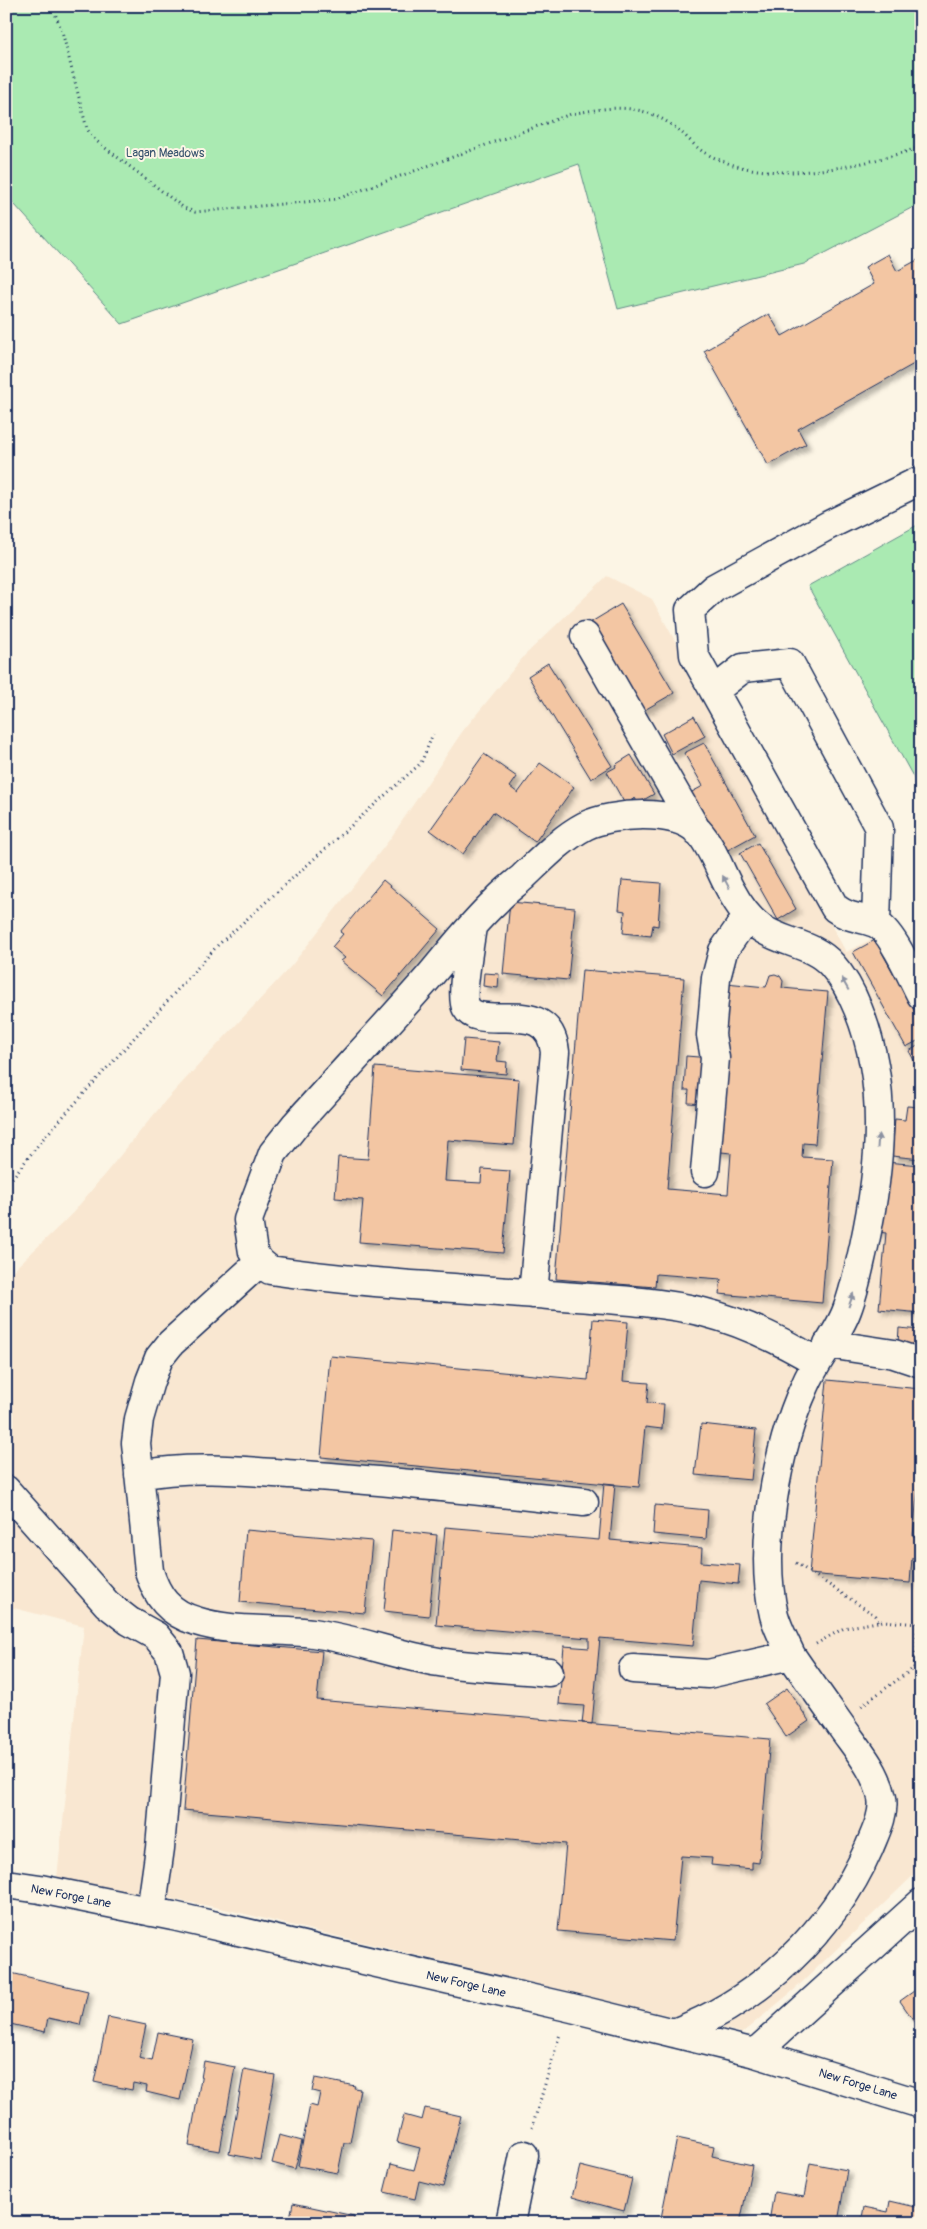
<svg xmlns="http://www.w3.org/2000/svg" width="927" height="2229" viewBox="0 0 927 2229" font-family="Pangolin,sans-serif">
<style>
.built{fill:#f9e7d1}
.green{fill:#aaeab2;stroke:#628c88}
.building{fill:#f3c6a3;stroke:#1b2f5e;filter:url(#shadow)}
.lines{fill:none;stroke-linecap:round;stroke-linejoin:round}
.minor-casing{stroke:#1b2f5e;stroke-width:31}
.path{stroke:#1b2f5e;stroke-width:3;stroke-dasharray:1 4;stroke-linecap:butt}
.minor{stroke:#fcf5e5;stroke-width:28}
.oneway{fill:#8c92a2}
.labels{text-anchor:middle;stroke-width:4;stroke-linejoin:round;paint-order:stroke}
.park-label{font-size:12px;fill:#38546f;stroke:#fcf5e5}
.street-label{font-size:12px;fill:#1b2f5e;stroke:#fcf5e5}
</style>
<defs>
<filter id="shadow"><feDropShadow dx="4.5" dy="4.5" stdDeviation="2.5" flood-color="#0004"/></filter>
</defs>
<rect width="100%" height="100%" fill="#fcf5e5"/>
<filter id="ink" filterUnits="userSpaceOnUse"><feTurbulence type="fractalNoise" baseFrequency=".02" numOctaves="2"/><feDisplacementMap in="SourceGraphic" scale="10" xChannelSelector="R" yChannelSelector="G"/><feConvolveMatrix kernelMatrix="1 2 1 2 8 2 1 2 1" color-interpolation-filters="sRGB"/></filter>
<g filter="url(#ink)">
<!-- built -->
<path class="built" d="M 607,576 L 652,599 L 846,952 L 876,937 L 921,1018 L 921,1868 L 794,1990 L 742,2033 L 220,1908 L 57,1878 L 84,1626 L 6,1606 L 6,1277 L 71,1215 L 166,1100 L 292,965 L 390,839 L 462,732 L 525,655 Z"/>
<!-- green -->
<path class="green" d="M 6,6 L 921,6 L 921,203 L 804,264 L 618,309 L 579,164 L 122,324 L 6,195 Z
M 921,523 L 921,791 L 808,586 Z"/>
<!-- building -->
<path class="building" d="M 888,254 L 897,271 L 921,258 L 921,360 L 798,429 L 806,444 L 768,465 L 704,351 L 769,314 L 782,336 L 874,284 L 865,267 Z
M 621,604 L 674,693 L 641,712 L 588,624 Z
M 548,663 L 612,766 L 591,779 L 528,676 Z
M 694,716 L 705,736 L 672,754 L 662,734 Z
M 704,743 L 755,835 L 724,852 L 690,793 L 703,786 L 684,753 Z
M 484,754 L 517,777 L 510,787 L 518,793 L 540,763 L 574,787 L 535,842 L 493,812 L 463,854 L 430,830 Z
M 631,755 L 654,794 L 638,803 L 635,798 L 625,804 L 607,772 L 616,767 L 615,765 Z
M 758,843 L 796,909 L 778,920 L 740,853 Z
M 383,880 L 440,929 L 383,996 L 341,961 L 345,958 L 332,947 L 343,934 L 340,932 Z
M 622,880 L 661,883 L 658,926 L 653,925 L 651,936 L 623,933 L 625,911 L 619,910 Z
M 510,902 L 575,908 L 568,980 L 503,974 Z
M 875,940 L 921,1023 L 921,1039 L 906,1047 L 853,952 Z
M 582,970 L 684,978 L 667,1189 L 728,1194 L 731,1153 L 712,1151 L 726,983 L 766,987 L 770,975 L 775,974 L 780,976 L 783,981 L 782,988 L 828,992 L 815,1144 L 803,1143 L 802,1157 L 833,1159 L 822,1303 L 719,1294 L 721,1279 L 656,1274 L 655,1287 L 556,1279 Z
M 484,973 L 499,974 L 498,988 L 483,986 Z
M 464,1039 L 499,1042 L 497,1061 L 507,1062 L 506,1074 L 461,1070 Z
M 921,1044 L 921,1073 L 909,1051 Z
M 686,1056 L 711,1058 L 707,1104 L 688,1103 L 689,1090 L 684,1090 Z
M 375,1067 L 519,1079 L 514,1145 L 448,1140 L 445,1181 L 481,1183 L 482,1169 L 510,1171 L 503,1253 L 359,1242 L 363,1200 L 335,1198 L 338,1157 L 368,1159 Z
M 907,1106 L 921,1107 L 921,1159 L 892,1156 L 895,1119 L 905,1120 Z
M 885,1162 L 921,1165 L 921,1313 L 879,1309 L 886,1233 L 878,1232 Z
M 593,1319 L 628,1322 L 623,1381 L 649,1383 L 647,1403 L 664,1404 L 662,1429 L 645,1427 L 639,1487 L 321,1457 L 330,1356 L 588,1380 Z
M 899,1328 L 921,1330 L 921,1345 L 898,1343 Z
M 827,1380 L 921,1389 L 921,1454 L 913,1536 L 921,1536 L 921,1558 L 912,1558 L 910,1583 L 809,1574 Z
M 701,1424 L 756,1430 L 751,1480 L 695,1475 Z
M 604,1483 L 615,1484 L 610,1540 L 702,1548 L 701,1562 L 740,1565 L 738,1584 L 699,1580 L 693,1646 L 600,1638 L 592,1724 L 582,1723 L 584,1706 L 559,1704 L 564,1646 L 589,1648 L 589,1638 L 436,1625 L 445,1527 L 599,1540 Z
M 655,1505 L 708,1510 L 706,1539 L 653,1534 Z
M 246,1530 L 372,1541 L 365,1613 L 240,1602 Z
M 392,1530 L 437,1535 L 429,1616 L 384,1611 Z
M 197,1640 L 322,1651 L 317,1700 L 770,1739 L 759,1863 L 752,1862 L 752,1869 L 711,1865 L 712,1858 L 681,1856 L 673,1941 L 558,1931 L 566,1844 L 183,1810 Z
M 787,1688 L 809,1721 L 786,1737 L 764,1704 Z
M 11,1973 L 88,1991 L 80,2025 L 48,2018 L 45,2032 L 6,2023 L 6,1991 Z
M 921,1986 L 921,2031 L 900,2001 Z
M 108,2017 L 146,2025 L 139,2058 L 152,2061 L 158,2032 L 193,2039 L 180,2100 L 146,2092 L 147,2086 L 133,2083 L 132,2090 L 94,2082 Z
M 204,2061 L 235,2067 L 220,2151 L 189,2146 Z
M 244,2069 L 275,2075 L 260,2160 L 229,2154 Z
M 315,2078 L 355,2086 L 354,2088 L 360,2089 L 350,2143 L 344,2143 L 338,2173 L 298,2166 L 310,2105 L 317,2107 L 320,2093 L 312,2091 Z
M 425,2108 L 461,2116 L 443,2187 L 419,2181 L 415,2199 L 384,2192 L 391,2164 L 414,2170 L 420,2148 L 397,2142 L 404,2115 L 422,2120 Z
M 279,2135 L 302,2141 L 295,2169 L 272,2163 Z
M 677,2138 L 714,2146 L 712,2156 L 752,2165 L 740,2223 L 660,2223 Z
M 810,2163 L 847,2170 L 838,2222 L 818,2218 L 817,2223 L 769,2222 L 774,2192 L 804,2197 Z
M 580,2166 L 632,2179 L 624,2211 L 572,2197 Z
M 921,2189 L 921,2223 L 861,2223 L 864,2207 L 888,2212 L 890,2201 L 916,2207 Z
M 293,2203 L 354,2216 L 353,2223 L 289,2223 Z"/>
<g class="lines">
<!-- minor casing -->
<g class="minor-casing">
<path id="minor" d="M 921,480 L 829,525 L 714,588 L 690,610 L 694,655 L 835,908 C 852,920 858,916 875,923 C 892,930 912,978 921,995
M 585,636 L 697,831
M 714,691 L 743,668 L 790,663 L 879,828 L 876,923
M 472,927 C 470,941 460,996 466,1007 C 480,1034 549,993 555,1052 L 533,1294
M 705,1172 L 715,1058 L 711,1035 L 716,978 L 723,951 L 739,928 L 749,918
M 260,1262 L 171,1343 L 159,1358 L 150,1381 L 139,1419 L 136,1443 L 149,1571 C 157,1597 169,1613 196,1621 C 233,1633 275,1628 313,1633 C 356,1639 396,1655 439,1662 C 475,1668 513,1668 549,1672
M 828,1344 L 894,1354 L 921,1363
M 139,1475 C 192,1465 247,1471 301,1475 C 396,1481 490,1492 584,1502
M 6,1490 L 107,1604 L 129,1621 L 156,1636 L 169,1652 L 175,1673 L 160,1848 L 151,1912
M 633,1669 L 708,1674 L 791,1655
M 6,1884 L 40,1889 L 173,1916 L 568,2007 L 755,2053 L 921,2104
M 674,2033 C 759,2001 832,1932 869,1848 C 875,1833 885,1814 882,1798 C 877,1772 858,1750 843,1729 C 826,1705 808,1680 791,1655 C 785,1642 778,1629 774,1615 C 758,1549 777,1447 805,1386 C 816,1359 837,1337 847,1310 C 855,1289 859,1267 864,1246 C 881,1167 889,1085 858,1009 C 852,994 843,977 832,965 C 814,944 783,943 761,928 C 747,918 738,904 730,889 C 720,871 712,846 698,831 C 674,808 613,813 585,826 C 562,838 542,859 523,877 C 514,885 504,892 496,901 C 471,924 450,952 428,978 C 385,1027 340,1075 296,1124 L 273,1153 L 248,1220 L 253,1252 L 260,1262 L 270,1270 C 358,1283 448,1287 537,1294 C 592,1299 649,1299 703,1312 C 743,1322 782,1341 817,1362
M 755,2053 L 921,1903
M 510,2223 L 524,2155"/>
</g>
<!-- path -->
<path class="path" d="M 52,6 L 62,31 L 87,129 L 95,140 L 184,208 L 195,212 L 337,199 L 571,114 C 609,107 640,102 673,126 C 684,133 692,144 702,151 C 711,157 726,163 737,166 C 794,181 865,165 921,147
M 6,1186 L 42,1140 L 218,945 L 421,763 L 433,734
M 796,1563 L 876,1616 L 878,1622
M 816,1644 L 844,1628 L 883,1621 L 918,1624 L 914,1668 L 861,1706
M 532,2128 L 560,2034"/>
<!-- minor -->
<use href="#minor" class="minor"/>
</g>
<!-- one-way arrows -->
<defs><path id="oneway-solid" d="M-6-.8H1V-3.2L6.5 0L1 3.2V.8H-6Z" transform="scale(1.25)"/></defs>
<g class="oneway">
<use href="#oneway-solid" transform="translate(726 882) rotate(-118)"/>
<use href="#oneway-solid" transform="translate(845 984) rotate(-119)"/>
<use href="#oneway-solid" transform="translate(878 1141) rotate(-86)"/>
<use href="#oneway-solid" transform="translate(851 1300) rotate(-70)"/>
</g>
</g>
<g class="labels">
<!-- park labels -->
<g class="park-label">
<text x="165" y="157">Lagan Meadows</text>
</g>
<!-- street labels -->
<g class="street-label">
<text transform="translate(71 1896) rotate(11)" y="4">New Forge Lane</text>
<text transform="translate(466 1984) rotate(13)" y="4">New Forge Lane</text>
<text transform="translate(858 2084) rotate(17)" y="4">New Forge Lane</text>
</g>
</g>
<!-- margin -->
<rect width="927" height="2229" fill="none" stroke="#fcf5e5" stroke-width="25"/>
<rect x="12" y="12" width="902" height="2204" fill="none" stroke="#1b2f5e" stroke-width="2" filter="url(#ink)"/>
</svg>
